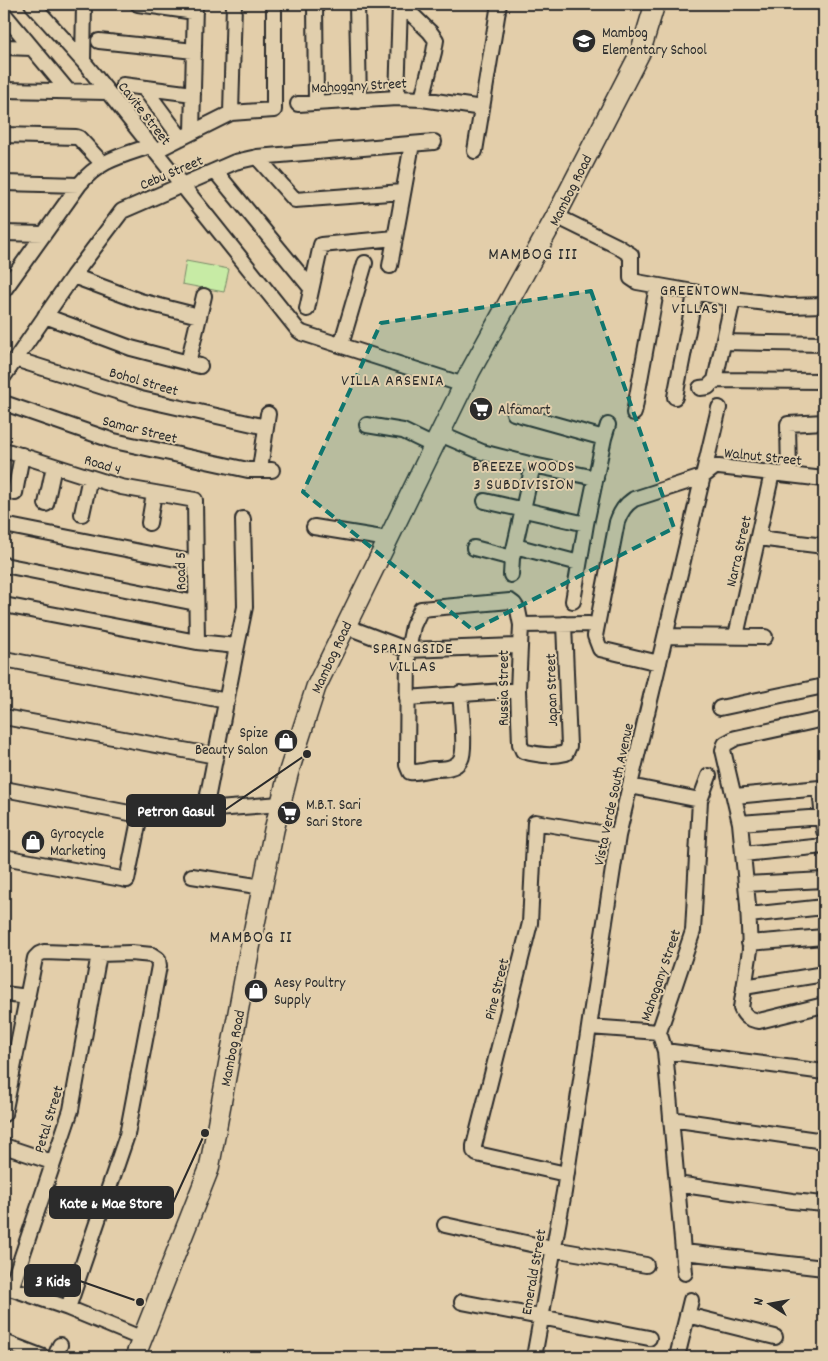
<svg xmlns="http://www.w3.org/2000/svg" width="828" height="1361" viewBox="0 0 828 1361" font-family="Dekko,sans-serif">
<style>
.green{fill:#c7eba5;stroke:#798b68}
.lines{fill:none;stroke-linecap:round;stroke-linejoin:round}
.minor-casing{stroke:#2b2b2b;stroke-width:18}
.major-casing{stroke:#2b2b2b;stroke-width:22}
.minor{stroke:#e1cfad;stroke-width:14}
.major{stroke:#e1cfad;stroke-width:19}
.marked{fill:#0f766e;fill-opacity:0.2;stroke:#0f766e;stroke-width:4;stroke-dasharray:10 6;stroke-linejoin:round}
.labels{text-anchor:middle;stroke-width:4;stroke-linejoin:round;paint-order:stroke}
.poi-label{font-size:15px;fill:#2b2b2b;stroke:#e1cfad;text-anchor:start}
.street-label{font-size:15px;fill:#2b2b2b;stroke:#e1cfad}
.neighbourhood-label{font-size:16px;letter-spacing:1px;fill:#2b2b2b;stroke:#e1cfad}
.quarter-label{font-size:18px;letter-spacing:1px;fill:#2b2b2b;stroke:#e1cfad}
.leader{fill:none;stroke:#2b2b2b;stroke-width:2}
.callout-dot{fill:#2b2b2b;stroke:#e1cfad;stroke-width:2}
.callout{fill:#2b2b2b;stroke:#2b2b2b;stroke-width:2}
.callout-label{font-size:16px;text-anchor:middle;font-weight:bold;fill:#fff}
</style>
<rect width="100%" height="100%" fill="#e3ceaa"/>
<filter id="ink" filterUnits="userSpaceOnUse"><feTurbulence type="fractalNoise" baseFrequency=".02" numOctaves="2"/><feDisplacementMap in="SourceGraphic" scale="10" xChannelSelector="R" yChannelSelector="G"/><feConvolveMatrix kernelMatrix="1 2 1 2 8 2 1 2 1" color-interpolation-filters="sRGB"/></filter>
<g filter="url(#ink)">
<!-- green -->
<path class="green" d="M 186,261 L 229,269 L 224,292 L 182,284 Z"/>
<g class="lines">
<!-- minor casing -->
<g class="minor-casing">
<path id="minor" d="M 32,4 L 83,61 L 298,330 L 302,333 L 464,385
M 138,4 L 195,12
M 315,4 L 316,103
M 357,4 L 359,101
M 401,4 L 430,32 L 436,40 L 434,52 L 422,99
M 4,14 L 68,91
M 99,41 L 194,51
M 4,47 L 32,48
M 83,61 L 84,4
M 123,85 L 193,94
M 144,88 L 181,138
M 4,90 L 107,92
M 397,98 L 400,4
M 298,104 L 397,98 L 422,99 L 482,108
M 231,113 L 234,4
M 192,132 L 195,4
M 4,135 L 76,137 L 79,138 L 102,163
M 163,147 L 231,113 L 274,110 L 274,4
M 475,151 L 499,4
M 257,157 L 295,200 L 403,192
M 215,171 L 311,288
M 4,183 L 79,185
M 556,216 L 617,246 L 631,255 L 631,278 L 637,282 L 733,299 L 790,306 L 824,305
M 4,233 L 43,234
M 390,266 L 412,144
M 73,276 L 140,301 L 199,316
M 4,290 L 79,185 C 99,160 121,156 150,146
M 733,299 L 715,380 L 824,381
M 307,309 L 321,245 L 395,238
M 45,316 L 131,348 L 200,366
M 724,342 L 824,344
M 341,345 L 365,263
M 15,359 L 141,399 L 266,427
M 188,363 L 204,296
M 4,376 L 73,276 L 122,211 L 235,162 L 257,157 L 434,142
M 700,388 L 708,387 L 715,380
M 675,397 L 695,294
M 4,403 L 114,441 L 248,470 L 272,470
M 514,413 L 604,438
M 634,413 L 657,286
M 367,425 L 403,431 L 434,446
M 440,434 L 482,452 L 533,465 L 596,478
M 4,450 L 121,487 L 195,500 L 197,642
M 260,469 L 268,414
M 789,475 L 788,424 L 824,422
M 15,493 L 22,455
M 485,501 L 586,524
M 46,504 L 54,466
M 82,514 L 90,477
M 149,523 L 154,493
M 4,525 L 196,563
M 314,527 L 388,539
M 758,538 L 824,546
M 515,546 L 579,563
M 474,548 L 512,558
M 4,565 L 196,603
M 511,575 L 512,558 L 533,465
M 573,601 L 586,524 L 604,438 L 608,425
M 4,605 L 197,642 L 237,646 L 205,810
M 521,625 L 589,624
M 345,626 L 408,650 L 519,646
M 665,636 L 765,637
M 736,636 L 772,473
M 237,646 L 245,607 L 243,519
M 4,659 L 227,701
M 659,663 L 600,649 L 595,636 L 617,522 C 621,511 625,505 634,499 L 702,477 L 715,467 L 719,467 L 824,479
M 460,693 C 461,706 466,750 461,759 C 456,769 443,769 433,769 C 425,770 418,773 410,772 L 407,765 L 408,650 L 413,626 L 421,609 L 510,601 L 514,604 L 518,610 L 521,625 L 518,690 L 520,744 L 523,751 C 537,755 552,757 566,753 L 569,746 L 564,624
M 407,698 L 518,690
M 720,708 L 824,686
M 4,717 L 216,756
M 824,719 L 736,738 L 725,744 L 723,750 L 740,823 L 748,905 L 750,950 L 741,1008 C 745,1017 749,1019 759,1021 L 824,1005
M 4,789 L 140,815 L 281,804
M 735,796 L 820,788 L 824,831
M 700,800 L 709,776
M 740,823 L 823,817
M 743,854 L 824,846
M 4,857 L 127,880 L 140,815
M 192,876 L 263,887
M 746,884 L 824,880
M 749,915 L 824,907
M 749,943 L 824,937
M 744,987 L 824,974
M 4,994 L 28,997
M 589,1027 L 659,1032 L 693,931 L 700,800 L 630,786
M 659,1032 L 665,1051 L 685,1273
M 665,1051 L 824,1072
M 4,1114 L 35,958 L 39,954 L 44,952 L 99,954 L 131,953 L 152,955 L 158,959 L 159,966 L 127,1135 L 68,1308
M 671,1119 L 824,1141
M 4,1146 L 52,1162
M 566,1174 L 477,1154 L 474,1151 L 474,1146 L 530,923 L 535,822 L 618,836
M 677,1184 L 792,1201 L 824,1204
M 445,1225 L 553,1249 L 646,1265
M 684,1252 L 824,1268
M 4,1286 L 68,1308 L 143,1339
M 11,1289 L 71,1110 L 99,954
M 462,1302 L 649,1338
M 687,1315 L 775,1337
M 4,1342 L 43,1357
M 55,1357 L 60,1345
M 534,1357 L 564,1192 L 618,836 L 719,408
M 677,1357 L 691,1300"/>
</g>
<!-- major casing -->
<g class="major-casing">
<path id="major" d="M 135,1357 L 209,1169 L 249,953 L 274,830 L 289,771 L 316,687 L 470,372 L 556,216 L 640,53 L 655,4"/>
</g>
<!-- minor -->
<use href="#minor" class="minor"/>
<!-- major -->
<use href="#major" class="major"/>
</g>
</g>
<!-- marked area -->
<path class="marked" d="M 591,291 L 674,528 L 473,630 L 303,492 L 381,323 Z"/>
<!-- icons -->
<defs>
<g id="school-disc" transform="scale(1.25)"><circle r="9.5" fill="#2b2b2b" stroke="#e1cfad"/><path d="M0-5L7-2L0 1L-7-2ZM-4 1L0 2.5L4 1V4Q0 6-4 4Z" fill="#fff"/></g>
<g id="supermarket-disc" transform="scale(1.25)"><circle r="9.5" fill="#2b2b2b" stroke="#e1cfad"/><path d="M-6-5.5h2.5l.6 2H6L4.5 2H-2.5L-4.4-4H-6ZM-1.5 3.2a1.3 1.3 0 1 0 .1 0ZM3 3.2a1.3 1.3 0 1 0 .1 0Z" fill="#fff"/></g>
<g id="shop-disc" transform="scale(1.25)"><circle r="9.5" fill="#2b2b2b" stroke="#e1cfad"/><path d="M-5-2.5h2.3a2.7 3.5 0 0 1 5.4 0H5L5.5 6h-11ZM-1.5-2.5h3a1.5 2.3 0 0 0-3 0Z" fill="#fff"/></g>
</defs>
<g fill-rule="evenodd">
<use href="#school-disc" x="584" y="41"/>
<use href="#supermarket-disc" x="481" y="409"/>
<use href="#shop-disc" x="286" y="741"/>
<use href="#supermarket-disc" x="289" y="813"/>
<use href="#shop-disc" x="33" y="842"/>
<use href="#shop-disc" x="256" y="991"/>
</g>
<g class="labels">
<!-- poi labels -->
<g class="poi-label">
<text x="602" y="37">Mambog<tspan x="602" dy="17">Elementary School</tspan></text>
<text x="498" y="414">Alfamart</text>
<text x="268" y="737" text-anchor="end">Spize<tspan x="268" dy="17">Beauty Salon</tspan></text>
<text x="306" y="809">M.B.T. Sari<tspan x="306" dy="17">Sari Store</tspan></text>
<text x="50" y="838">Gyrocycle<tspan x="50" dy="17">Marketing</tspan></text>
<text x="274" y="987">Aesy Poultry<tspan x="274" dy="17">Supply</tspan></text>
</g>
<!-- street labels -->
<g class="street-label">
<text transform="translate(359 85) rotate(-3)" y="5">Mahogany Street</text>
<text transform="translate(145 113) rotate(52)" y="5">Cavite Street</text>
<text transform="translate(171 172) rotate(-23)" y="5">Cebu Street</text>
<text transform="translate(570 190) rotate(-63)" y="5">Mambog Road</text>
<text transform="translate(144 381) rotate(16)" y="5">Bohol Street</text>
<text transform="translate(140 429) rotate(14)" y="5">Samar Street</text>
<text transform="translate(763 456) rotate(6)" y="5">Walnut Street</text>
<text transform="translate(103 464) rotate(17)" y="5">Road 4</text>
<text transform="translate(738 551) rotate(-77)" y="5">Narra Street</text>
<text transform="translate(180 571) rotate(-91)" y="5">Road 5</text>
<text transform="translate(331 657) rotate(-65)" y="5">Mambog Road</text>
<text transform="translate(503 688) rotate(-90)" y="5">Russia Street</text>
<text transform="translate(551 690) rotate(-92)" y="5">Japan Street</text>
<text transform="translate(613 794) rotate(-78)" y="5">Vista Verde South Avenue</text>
<text transform="translate(660 975) rotate(-71)" y="5">Mahogany Street</text>
<text transform="translate(496 989) rotate(-76)" y="5">Pine Street</text>
<text transform="translate(232 1048) rotate(-79)" y="5">Mambog Road</text>
<text transform="translate(48 1119) rotate(-73)" y="5">Petal Street</text>
<text transform="translate(533 1272) rotate(-80)" y="5">Emerald Street</text>
</g>
<!-- neighbourhood labels -->
<g class="neighbourhood-label">
<text x="700" y="295">GREENTOWN<tspan x="700" dy="18">VILLAS 1</tspan></text>
<text x="393" y="385">VILLA ARSENIA</text>
<text x="524" y="471">BREEZE WOODS<tspan x="524" dy="18">3 SUBDIVISION</tspan></text>
<text x="413" y="653">SPRINGSIDE<tspan x="413" dy="18">VILLAS</tspan></text>
</g>
<!-- quarter labels -->
<g class="quarter-label">
<text x="533" y="259">MAMBOG III</text>
<text x="251" y="942">MAMBOG II</text>
</g>
</g>
<!-- callouts -->
<path class="leader" d="M307 754L225 810M205 1133L173 1203M140 1302L80 1281"/>
<g class="callout-dot">
<circle cx="307" cy="754" r="5"/>
<circle cx="205" cy="1133" r="5"/>
<circle cx="140" cy="1302" r="5"/>
</g>
<g class="callout">
<rect x="127" y="795" width="98" height="31" rx="5"/>
<rect x="50" y="1187" width="123" height="31" rx="5"/>
<rect x="25" y="1265" width="55" height="31" rx="5"/>
</g>
<g class="callout-label">
<text x="176" y="816">Petron Gasul</text>
<text x="111" y="1208">Kate &amp; Mae Store</text>
<text x="53" y="1286">3 Kids</text>
</g>
<!-- margin -->
<rect width="828" height="1361" fill="none" stroke="#e1cfad" stroke-width="20"/>
<rect x="10" y="10" width="808" height="1341" fill="none" stroke="#2b2b2b" stroke-width="2" filter="url(#ink)"/>
<!-- north arrow -->
<g transform="translate(770 1304) rotate(281)" stroke="#e1cfad" stroke-width="4" paint-order="stroke">
<path d="M0-4L9 19L0 12L-9 19Z" fill="#2b2b2b"/>
<text y="-8" font-size="14" font-weight="bold" text-anchor="middle" fill="#2b2b2b">N</text>
</g>
</svg>
